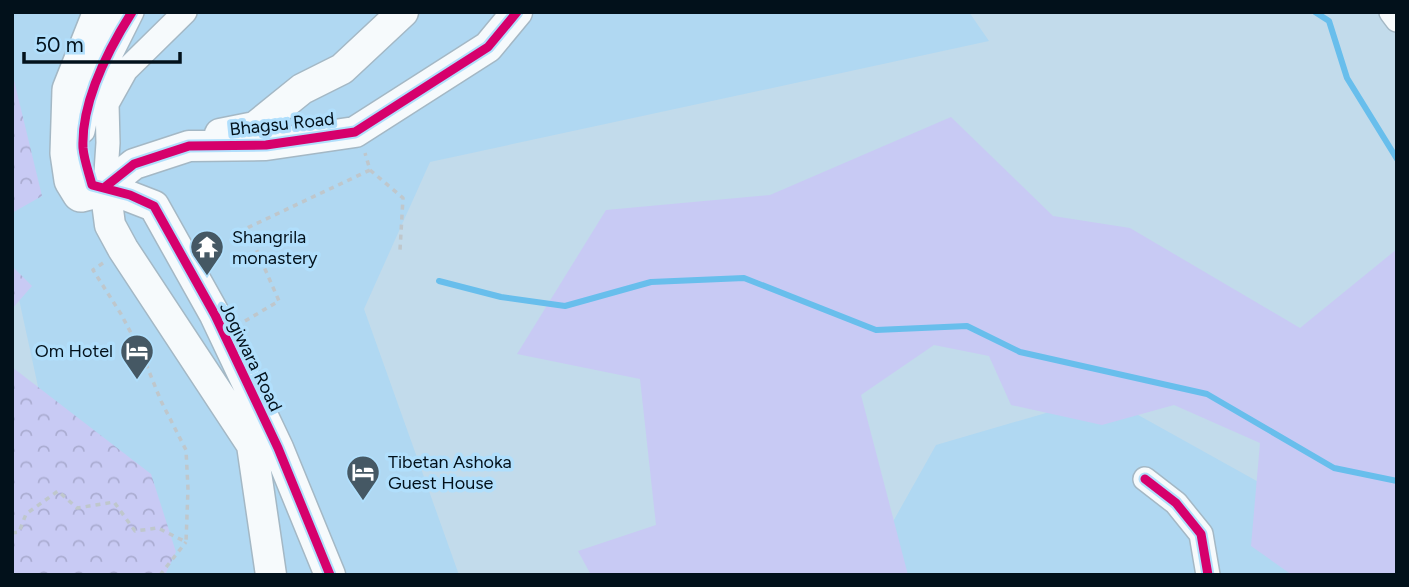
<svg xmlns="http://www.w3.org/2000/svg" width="1409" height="587" viewBox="0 0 1409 587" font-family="Figtree,sans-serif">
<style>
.built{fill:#b0d8f2}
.grass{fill:#c8caf4}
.forest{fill:url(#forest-crowns)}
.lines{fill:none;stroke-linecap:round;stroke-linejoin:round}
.stream{stroke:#68beec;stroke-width:6}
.minor-casing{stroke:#a4b8c5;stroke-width:26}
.tertiary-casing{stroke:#a4b8c5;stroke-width:33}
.primary-casing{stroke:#a4b8c5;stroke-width:40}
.path{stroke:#bfc7cc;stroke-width:3.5;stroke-dasharray:5 5;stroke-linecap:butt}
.minor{stroke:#f6fafc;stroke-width:23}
.tertiary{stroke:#f6fafc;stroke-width:30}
.primary{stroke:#f6fafc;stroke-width:37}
.cycleway-casing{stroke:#b1dffc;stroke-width:13}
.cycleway{stroke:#d6006c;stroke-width:9}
.labels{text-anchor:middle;stroke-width:7;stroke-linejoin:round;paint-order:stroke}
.street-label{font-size:18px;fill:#02111b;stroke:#b1dffc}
.poi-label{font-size:18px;fill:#02111b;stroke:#b1dffc;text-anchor:start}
</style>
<defs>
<pattern id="forest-crowns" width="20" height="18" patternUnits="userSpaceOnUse" patternTransform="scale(1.75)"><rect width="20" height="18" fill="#c8caf4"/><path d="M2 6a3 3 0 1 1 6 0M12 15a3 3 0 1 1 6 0" fill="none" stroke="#aaacd1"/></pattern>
</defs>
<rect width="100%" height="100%" fill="#c2dbeb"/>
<!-- built -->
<path class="built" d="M 12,12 L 969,12 L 989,41 L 430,162 L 364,309 L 459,575 L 79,575 L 12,267 Z
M 1104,396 L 1316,514 L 1370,575 L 863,575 L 936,445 Z"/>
<!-- grass -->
<path class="grass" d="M 951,117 L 1053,216 L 1130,228 L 1300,328 L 1397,249 L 1397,575 L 1292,575 L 1251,546 L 1260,443 L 1174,405 L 1102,425 L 1011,405 L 989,356 L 934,345 L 861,395 L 908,575 L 591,575 L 578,551 L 656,525 L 640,379 L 517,354 L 606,210 L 770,195 Z"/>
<!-- forest -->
<path class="forest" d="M 12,72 L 42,196 L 12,213 Z
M 12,266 L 32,286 L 12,309 Z
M 12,367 L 151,474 L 176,552 L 165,575 L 12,575 Z"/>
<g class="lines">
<!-- stream -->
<path class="stream" d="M 1315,12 L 1329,21 L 1347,78 L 1397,159
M 439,281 L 501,297 L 565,306 L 651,282 L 744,278 L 876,330 L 967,326 L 1020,352 L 1207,394 L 1334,468 L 1397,481"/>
<!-- minor casing -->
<g class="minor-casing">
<path id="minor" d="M 1391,12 L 1397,20
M 83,131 L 91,94 L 132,12
M 96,185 L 105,187 L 108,143 L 107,104 L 126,70 L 185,12
M 1145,479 L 1176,503 L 1201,534 L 1208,575"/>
</g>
<!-- tertiary casing -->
<g class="tertiary-casing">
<path id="tertiary" d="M 220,134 L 255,127 L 302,89 L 342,69 L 403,12
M 105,187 L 134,164 L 189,146 L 266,145 L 355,132 L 488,47 L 517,12
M 105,187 L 154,206 L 215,315 L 278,448 L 330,575
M 105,187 L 110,225 L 123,249 L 252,445 L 271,575"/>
</g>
<!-- primary casing -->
<g class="primary-casing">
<path id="primary" d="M 102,12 L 71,90 L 69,153 L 73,180 L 81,193 L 105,187"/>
</g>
<!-- path -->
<path class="path" d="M 370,170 L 403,198 L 400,250
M 103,263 L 93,270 L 121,314 L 142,354 L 161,401 L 186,450 L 188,489 L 186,542
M 245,321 L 279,301 L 247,228 L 370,170 L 365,153
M 12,533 L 19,532 L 26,514 L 58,491 L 77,508 L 114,502 L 135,531 L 158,528 L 186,542
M 160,575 L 186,542"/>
<!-- minor -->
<use href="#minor" class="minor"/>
<!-- tertiary -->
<use href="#tertiary" class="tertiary"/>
<!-- primary -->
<use href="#primary" class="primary"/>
<!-- cycleway casing -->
<g class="cycleway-casing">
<path id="cycleway" d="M 132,12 C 108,50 81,102 83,148 C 84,160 89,173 92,185 L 130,195 L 154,206 L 215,315 L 278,448 L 330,575
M 105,187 L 134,164 L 189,146 L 266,145 L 355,132 L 488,47 L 517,12
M 1145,479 L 1176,503 L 1201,534 L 1208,575"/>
</g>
<!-- cycleway -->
<use href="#cycleway" class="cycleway"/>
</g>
<!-- icons -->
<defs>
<g id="temple-pin" transform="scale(1.75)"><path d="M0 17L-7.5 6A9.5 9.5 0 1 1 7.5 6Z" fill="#455864" stroke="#b1dffc"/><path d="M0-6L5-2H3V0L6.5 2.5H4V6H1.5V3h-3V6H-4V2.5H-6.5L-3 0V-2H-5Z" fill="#fff"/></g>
<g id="hotel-pin" transform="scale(1.75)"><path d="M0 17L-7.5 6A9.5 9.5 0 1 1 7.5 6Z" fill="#455864" stroke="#b1dffc"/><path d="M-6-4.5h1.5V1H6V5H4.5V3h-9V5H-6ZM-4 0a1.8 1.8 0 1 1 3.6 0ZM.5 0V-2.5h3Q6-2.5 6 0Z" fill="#fff"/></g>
</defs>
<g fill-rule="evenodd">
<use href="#temple-pin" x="207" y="247"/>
<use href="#hotel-pin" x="137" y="351"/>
<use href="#hotel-pin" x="363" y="472"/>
</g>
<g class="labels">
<!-- street labels -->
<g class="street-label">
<text transform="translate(282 124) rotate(-6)" y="6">Bhagsu Road</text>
<text transform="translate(251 357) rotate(64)" y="6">Jogiwara Road</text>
</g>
<!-- poi labels -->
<g class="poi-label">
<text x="232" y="243">Shangrila<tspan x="232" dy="21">monastery</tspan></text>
<text x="113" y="357" text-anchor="end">Om Hotel</text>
<text x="388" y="468">Tibetan Ashoka<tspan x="388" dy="21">Guest House</tspan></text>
</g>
</g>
<!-- border -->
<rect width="1409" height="587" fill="none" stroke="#02111b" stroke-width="28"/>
<!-- scale -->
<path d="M24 52v10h156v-10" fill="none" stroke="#02111b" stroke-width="3.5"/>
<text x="35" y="52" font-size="21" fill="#02111b" stroke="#b1dffc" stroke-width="5" paint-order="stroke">50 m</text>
</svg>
